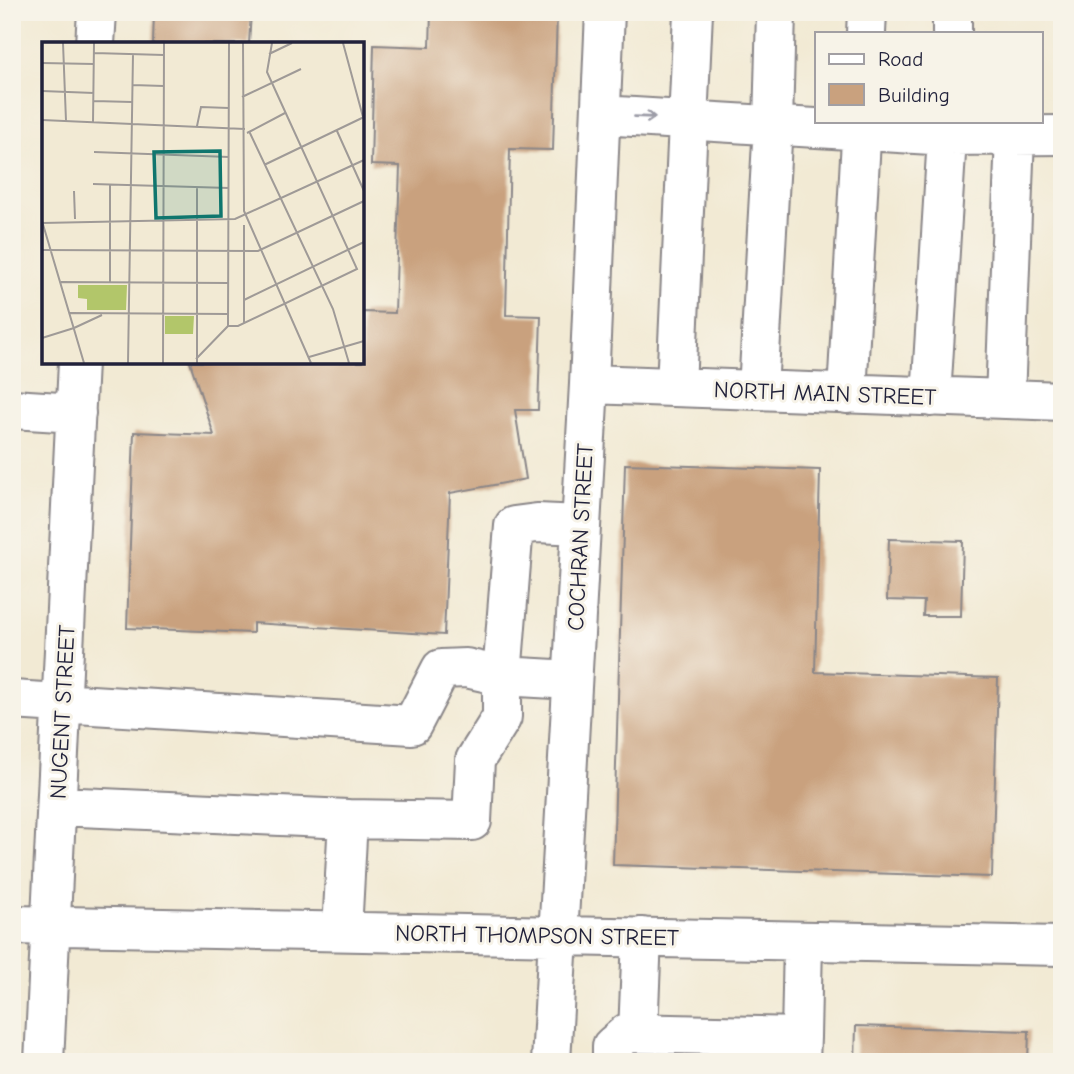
<svg xmlns="http://www.w3.org/2000/svg" width="1074" height="1074" viewBox="0 0 1074 1074" font-family="'Comic Neue',sans-serif">
<style>
.building{fill:#c9a17e}
.lines{fill:none;stroke-linecap:round;stroke-linejoin:round}
.minor-casing{stroke:#8a8688;stroke-width:42}
.minor{stroke:#fff;stroke-width:38}
.oneway{stroke:#9c9ca7}
.labels{text-anchor:middle;stroke-width:6;stroke-linejoin:round;paint-order:stroke}
.street-label{font-size:23px;fill:#22223b;stroke:#f7f3e8}
.inset-road{fill:none;stroke:#9f9a97;stroke-width:2}
.view{fill:#0f766e;fill-opacity:0.15;stroke:#0f766e;stroke-width:3.5}
.inset-edge{fill:none;stroke:#22223b;stroke-width:3.5}
</style>
<rect width="100%" height="100%" fill="#f7f3e8"/>
<filter id="ink" filterUnits="userSpaceOnUse"><feTurbulence type="fractalNoise" baseFrequency=".0143" numOctaves="2"/><feDisplacementMap in="SourceGraphic" scale="14" xChannelSelector="R" yChannelSelector="G"/><feConvolveMatrix kernelMatrix="1 2 1 2 8 2 1 2 1" color-interpolation-filters="sRGB"/></filter>
<filter id="wash" filterUnits="userSpaceOnUse"><feTurbulence type="fractalNoise" baseFrequency=".00686" numOctaves="4" result="noise"/><feDisplacementMap in="SourceGraphic" scale="28" xChannelSelector="R" yChannelSelector="G"/><feGaussianBlur stdDeviation="1.57" result="paint"/><feColorMatrix in="noise" values="0 0 0 0 0 0 0 0 0 0 0 0 0 0 0 0 0 1.4 0 .05"/><feComposite in="paint" operator="in"/></filter>
<g filter="url(#wash)">
<rect width="100%" height="100%" fill="#f2ead4"/>
<g id="blocks">
<!-- building -->
<path class="building" d="M 154,12 L 251,12 L 249,44 L 153,44 Z
M 431,12 L 557,12 L 553,150 L 510,149 L 506,315 L 541,316 L 538,410 L 515,410 L 526,479 L 450,493 L 444,635 L 253,623 L 253,633 L 127,628 L 134,432 L 214,435 L 190,362 L 362,362 L 362,312 L 395,313 L 400,166 L 371,165 L 374,45 L 430,47 Z
M 625,464 L 820,470 L 815,672 L 998,678 L 992,877 L 613,865 Z
M 889,539 L 963,541 L 961,616 L 923,616 L 924,601 L 887,600 Z
M 856,1026 L 1029,1031 L 1028,1062 L 855,1062 Z"/>
</g>
</g>
<g filter="url(#ink)">
<use href="#blocks" fill-opacity="0" stroke="#8a8688" stroke-width="2"/>
<g class="lines">
<!-- minor casing -->
<g class="minor-casing">
<path id="minor" d="M 866,33 L 867,12
M 952,33 L 952,12
M 95,44 L 97,12
M 601,115 L 948,136 L 1062,135
M 589,384 L 1062,401
M 676,387 L 693,12
M 758,390 L 773,124 L 776,12
M 847,394 L 862,121
M 931,397 L 948,121
M 1005,399 L 1015,135
M 12,409 L 76,413
M 12,700 L 412,725 L 441,669 L 466,668 L 502,676 L 572,680
M 57,806 L 348,819 L 342,931
M 348,819 L 472,821 L 475,760 L 502,717 L 502,676 L 514,526 L 537,523 L 580,525
M 12,925 L 1062,946
M 638,1033 L 642,937
M 801,1037 L 803,941
M 44,1062 L 78,362
M 551,1062 L 589,384 L 605,12
M 612,1062 L 612,1046 L 627,1033 L 801,1037 L 800,1062"/>
</g>
<!-- minor -->
<use href="#minor" class="minor"/>
</g>
<!-- one-way arrows -->
<defs><path id="oneway-shaft" d="M-6 0H5M1.5-3L5.5 0L1.5 3" fill="none" stroke-width="1.6" stroke-linecap="round" stroke-linejoin="round" transform="scale(1.75)"/></defs>
<use class="oneway" href="#oneway-shaft" transform="translate(645 117) rotate(2)"/>
</g>
<g class="labels">
<!-- street labels -->
<g class="street-label">
<text transform="translate(825 393) rotate(2)" y="8">NORTH MAIN STREET</text>
<text transform="translate(580 537) rotate(-87)" y="8">COCHRAN STREET</text>
<text transform="translate(62 712) rotate(-87)" y="8">NUGENT STREET</text>
<text transform="translate(537 935) rotate(1)" y="8">NORTH THOMPSON STREET</text>
</g>
</g>
<!-- overview -->
<g transform="translate(42 42)">
<rect width="322" height="322" fill="#f2ead4"/>
<path d="M 36,243 L 85,243 L 84,268 L 45,268 L 45,257 L 36,256 ZM 123,274 L 152,274 L 151,292 L 123,292 Z" fill="#b2c66a"/>
<path class="inset-road" d="M 21,1 L 24,79M 201,1 L 202,169 L 269,321M 301,1 L 321,75M 52,11 L 122,13M 227,12 L 250,1M 0,21 L 52,22M 90,43 L 122,44M 0,49 L 52,51M 200,55 L 259,27M 52,59 L 90,60M 0,78 L 203,87M 51,80 L 52,1M 155,84 L 159,65 L 187,66M 207,89 L 291,267 L 307,321M 295,89 L 322,149M 205,91 L 243,71M 52,110 L 187,115M 222,123 L 322,75M 51,142 L 187,146M 32,149 L 33,177M 0,179 L 42,321M 0,181 L 193,177 L 322,118M 0,208 L 216,209 L 322,159M 19,240 L 187,241M 68,240 L 68,142M 202,258 L 322,200M 28,271 L 186,272M 202,281 L 202,183M 186,284 L 196,284 L 315,227 L 225,30 L 230,1M 32,286 L 60,273M 0,296 L 32,286M 267,315 L 322,299M 154,317 L 186,284 L 187,1M 86,321 L 91,12M 121,321 L 122,1M 155,321 L 155,145"/>
<path class="view" d="M 178,109 L 179,174 L 114,176 L 112,110 Z"/>
<rect width="322" height="322" class="inset-edge"/>
</g>
<!-- margin -->
<rect width="1074" height="1074" fill="none" stroke="#f7f3e8" stroke-width="42"/>
<!-- legend -->
<rect x="815" y="32" width="228" height="91" fill="#f7f3e8" stroke="#a29fa3" stroke-width="2"/>
<rect x="829" y="54" width="35" height="10" fill="#ffffff" stroke="#a29fa3" stroke-width="2"/>
<text x="878" y="66" font-size="21" fill="#22223b">Road</text>
<rect x="829" y="84" width="35" height="21" fill="#c9a17e" stroke="#a29fa3" stroke-width="2"/>
<text x="878" y="102" font-size="21" fill="#22223b">Building</text>
</svg>
